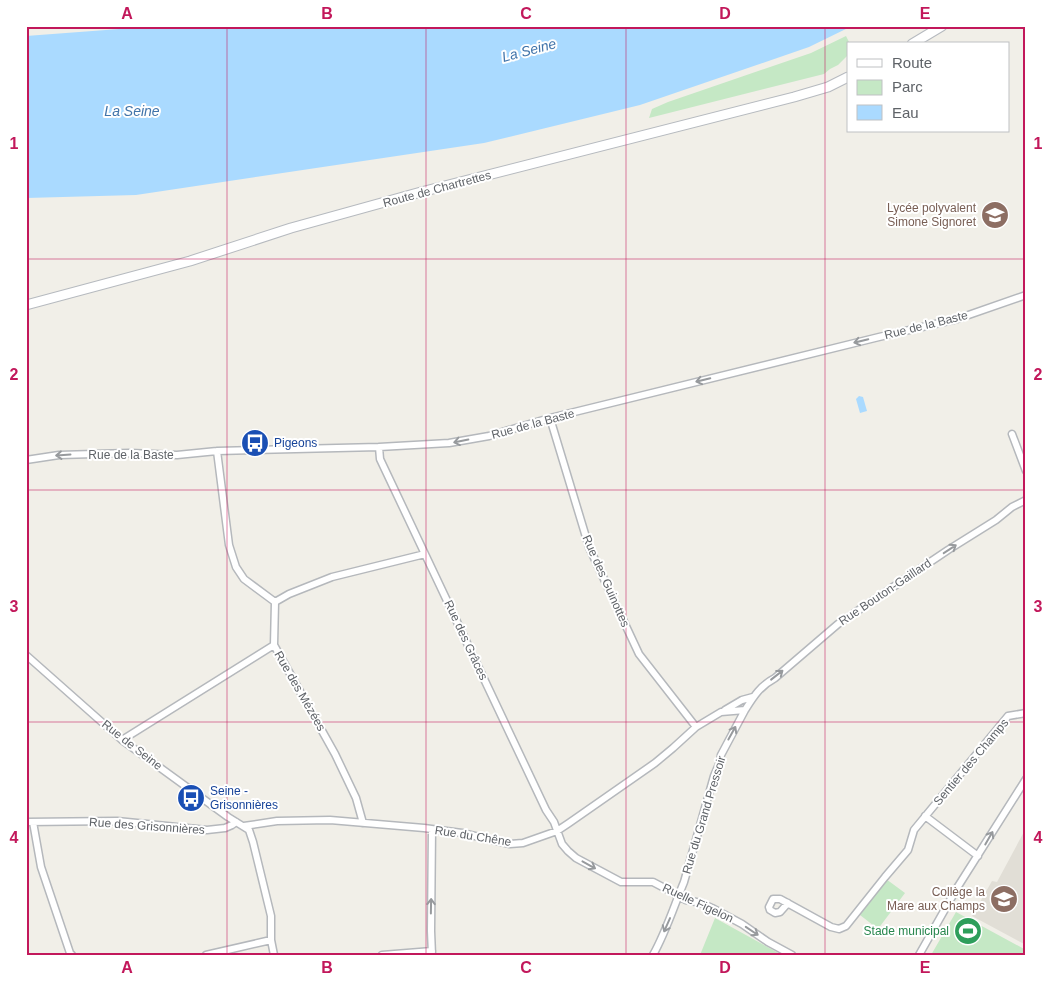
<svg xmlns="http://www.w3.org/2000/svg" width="1052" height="981" viewBox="0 0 1052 981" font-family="Helvetica,sans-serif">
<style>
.education{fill:#e1ded6}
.green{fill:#c5e8c5}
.water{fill:#aadaff}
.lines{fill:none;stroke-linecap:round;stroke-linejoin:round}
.street-casing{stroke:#b5b8bc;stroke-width:9}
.secondary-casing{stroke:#b6babf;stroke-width:11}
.street{stroke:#fff;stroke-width:6}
.secondary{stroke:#fff;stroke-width:9}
.oneway{stroke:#979a9d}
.grid{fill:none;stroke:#c2185b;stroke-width:1;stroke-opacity:0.55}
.labels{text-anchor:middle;stroke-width:4;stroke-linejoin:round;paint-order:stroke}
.street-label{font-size:12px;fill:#5f6368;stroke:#fff}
.education-label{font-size:12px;fill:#785e54;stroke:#fff;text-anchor:end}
.transit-label{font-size:12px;fill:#164399;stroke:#fff;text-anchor:start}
.leisure-label{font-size:12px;fill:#27864d;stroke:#fff;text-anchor:end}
.water-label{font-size:14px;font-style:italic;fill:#4174aa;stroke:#fff}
.neatline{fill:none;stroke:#c2185b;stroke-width:2}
.grid-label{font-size:16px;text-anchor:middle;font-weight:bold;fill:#c2185b}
</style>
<rect width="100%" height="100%" fill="#f1efe8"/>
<!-- education -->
<path class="education" d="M 1026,828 L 1026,945 L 972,916 L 992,881 L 997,882 Z"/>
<!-- green -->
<path class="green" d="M 846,36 L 850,44 L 848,44 L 848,55 L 838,65 L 830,69 L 824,74 L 649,118 L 652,109 L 668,102 L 811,53 Z
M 886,879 L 905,893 L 878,929 L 860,915 Z
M 956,912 L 1026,950 L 1026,955 L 931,955 Z
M 715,918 L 782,955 L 700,955 Z"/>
<!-- water -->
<path class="water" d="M 159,26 L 852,26 L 809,47 L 640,105 L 484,143 L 136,195 L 26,198 L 26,36 Z
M 859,396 L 863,397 L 867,411 L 860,413 L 856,399 Z"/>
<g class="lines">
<!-- street casing -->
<g class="street-casing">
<path id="street" d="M 550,418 L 589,547 L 639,654 L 696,727
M 1012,434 L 1026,471
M 379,447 L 380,459 L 546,810 L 554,822 L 562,844 L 568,851 L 576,858 L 621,882 L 653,882 L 672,892 L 686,900 L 701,903 L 712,908 L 742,924 L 768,942 L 792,955
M 217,451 L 229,545 L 236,567 L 244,579 L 275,602 L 274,645 L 335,754 L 356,798 L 363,823
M 26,460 L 59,455 L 130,453 L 177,455 L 217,451 L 379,447 L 449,443 L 489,436 L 550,418 L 879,337 L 957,319 L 1026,295
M 275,602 L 289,594 L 332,577 L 425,554
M 26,655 L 122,740 L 228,817 L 249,830 L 253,842 L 271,916 L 271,940 L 274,955
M 725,710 L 742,700 L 753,697
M 122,740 L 274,645
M 925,816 L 978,856
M 26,822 L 117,821 L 207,830 L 225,828 L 232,825 L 236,822
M 33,822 L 41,867 L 70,953 L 72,955
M 244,826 L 277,821 L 330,820 L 424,828 L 462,833 L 510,844 L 523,843 L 557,831 L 569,823 L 655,763 L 673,748 L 696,727 L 721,712 L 745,710 C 754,696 760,686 775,678 L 838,624 L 948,550 L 996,520 L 1012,507 L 1026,500
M 432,829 L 431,931 L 432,955
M 788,903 L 780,912 L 775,913 L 770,910 L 769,907 L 773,899 L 780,899 L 831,927 L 839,929 L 846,926 L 885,877 L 908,850 L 914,830 L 1008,716 L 1026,713
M 206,955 L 271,940
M 382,955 L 432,951
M 653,955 C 666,932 674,906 684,882 L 714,776 L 720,762 L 721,755 L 745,710
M 919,955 L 957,888 L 1026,779"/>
</g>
<!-- secondary casing -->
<g class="secondary-casing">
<path id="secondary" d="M 912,44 L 942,26
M 26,305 L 190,261 L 291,228 L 421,192 L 794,97 L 828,87 L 848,77"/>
</g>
<!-- street -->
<use href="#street" class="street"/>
<!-- secondary -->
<use href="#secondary" class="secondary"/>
</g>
<!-- one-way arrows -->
<defs><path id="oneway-shaft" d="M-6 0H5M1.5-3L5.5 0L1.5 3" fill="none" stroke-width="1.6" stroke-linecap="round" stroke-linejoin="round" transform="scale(1.25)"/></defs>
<g class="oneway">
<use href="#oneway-shaft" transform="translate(861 341) rotate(166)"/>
<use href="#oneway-shaft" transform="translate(703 380) rotate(166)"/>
<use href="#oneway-shaft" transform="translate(461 441) rotate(169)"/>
<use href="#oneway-shaft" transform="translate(63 455) rotate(176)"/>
<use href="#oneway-shaft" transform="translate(950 549) rotate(-33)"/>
<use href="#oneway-shaft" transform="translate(777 675) rotate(-38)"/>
<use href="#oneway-shaft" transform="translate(732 733) rotate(-61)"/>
<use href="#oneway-shaft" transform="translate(989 838) rotate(-60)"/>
<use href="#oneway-shaft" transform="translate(589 865) rotate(29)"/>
<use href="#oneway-shaft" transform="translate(431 906) rotate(-89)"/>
<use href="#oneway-shaft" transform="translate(667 925) rotate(114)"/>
<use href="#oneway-shaft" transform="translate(752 931) rotate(34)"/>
</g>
<!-- grid -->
<path class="grid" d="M 227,26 L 227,955M 426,26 L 426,955M 626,26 L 626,955M 825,26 L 825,955M 26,259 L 1026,259M 26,490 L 1026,490M 26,722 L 1026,722"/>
<!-- icons -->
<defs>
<g id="school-disc" transform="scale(1.4375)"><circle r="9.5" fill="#8d6e63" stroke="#fff"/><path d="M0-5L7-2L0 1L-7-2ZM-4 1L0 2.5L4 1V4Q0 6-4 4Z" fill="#fff"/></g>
<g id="bus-disc" transform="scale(1.4375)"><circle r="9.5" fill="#1a4fb4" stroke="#fff"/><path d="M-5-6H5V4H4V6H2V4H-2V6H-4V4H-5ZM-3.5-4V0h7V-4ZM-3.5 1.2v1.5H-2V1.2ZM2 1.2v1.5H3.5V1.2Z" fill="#fff"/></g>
<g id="stadium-disc" transform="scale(1.4375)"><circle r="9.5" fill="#2e9e5b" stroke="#fff"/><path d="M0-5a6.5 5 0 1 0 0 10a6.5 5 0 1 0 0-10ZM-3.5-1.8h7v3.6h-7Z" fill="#fff"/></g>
</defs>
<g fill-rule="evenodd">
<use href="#school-disc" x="995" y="215"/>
<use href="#bus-disc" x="255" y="443"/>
<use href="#bus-disc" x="191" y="798"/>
<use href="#school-disc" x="1004" y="899"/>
<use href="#stadium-disc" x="968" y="931"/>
</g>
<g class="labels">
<!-- street labels -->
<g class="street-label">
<text transform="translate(437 189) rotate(-15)" y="4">Route de Chartrettes</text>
<text transform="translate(926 325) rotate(-14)" y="4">Rue de la Baste</text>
<text transform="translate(533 424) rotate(-15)" y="4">Rue de la Baste</text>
<text x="131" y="459">Rue de la Baste</text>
<text transform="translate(606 581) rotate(66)" y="4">Rue des Guinottes</text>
<text transform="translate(885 592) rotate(-34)" y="4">Rue Bouton-Gaillard</text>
<text transform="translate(466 640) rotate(65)" y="4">Rue des Grâces</text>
<text transform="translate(300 691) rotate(60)" y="4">Rue des Mézées</text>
<text transform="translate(132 745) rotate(38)" y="4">Rue de Seine</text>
<text transform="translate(971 762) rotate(-50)" y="4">Sentier des Champs</text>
<text transform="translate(704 815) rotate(-73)" y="4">Rue du Grand Pressoir</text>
<text transform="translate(147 826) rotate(4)" y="4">Rue des Grisonnières</text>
<text transform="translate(473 836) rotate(9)" y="4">Rue du Chêne</text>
<text transform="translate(698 903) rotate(25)" y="4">Ruelle Figelon</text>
</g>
<!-- education labels -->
<g class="education-label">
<text x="976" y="212">Lycée polyvalent<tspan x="976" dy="14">Simone Signoret</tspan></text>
<text x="985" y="896">Collège la<tspan x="985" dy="14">Mare aux Champs</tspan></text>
</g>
<!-- transit labels -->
<g class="transit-label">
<text x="274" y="447">Pigeons</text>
<text x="210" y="795">Seine -<tspan x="210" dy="14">Grisonnières</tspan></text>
</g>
<!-- leisure labels -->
<g class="leisure-label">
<text x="949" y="935">Stade municipal</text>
</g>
<!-- water labels -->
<g class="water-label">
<text transform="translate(529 50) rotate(-15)" y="5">La Seine</text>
<text x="132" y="116">La Seine</text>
</g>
</g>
<!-- border -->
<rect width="1052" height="981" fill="none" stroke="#ffffff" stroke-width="55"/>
<!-- legend -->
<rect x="847" y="42" width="162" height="90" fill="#ffffff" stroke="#bfc1c3"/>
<rect x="857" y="59" width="25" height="8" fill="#ffffff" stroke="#bfc1c3"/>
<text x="892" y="68" font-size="15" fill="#5f6368">Route</text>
<rect x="857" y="80" width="25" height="15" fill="#c5e8c5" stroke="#bfc1c3"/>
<text x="892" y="92" font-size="15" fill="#5f6368">Parc</text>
<rect x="857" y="105" width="25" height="15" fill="#aadaff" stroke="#bfc1c3"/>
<text x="892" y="118" font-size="15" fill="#5f6368">Eau</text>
<rect x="28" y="28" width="996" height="926" class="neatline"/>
<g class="grid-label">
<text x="127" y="19">A</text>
<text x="327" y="19">B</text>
<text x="526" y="19">C</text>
<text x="725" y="19">D</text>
<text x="925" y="19">E</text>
<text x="14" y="149">1</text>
<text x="1038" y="149">1</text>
<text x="14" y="380">2</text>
<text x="1038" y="380">2</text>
<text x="14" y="612">3</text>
<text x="1038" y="612">3</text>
<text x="14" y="843">4</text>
<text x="1038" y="843">4</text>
<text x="127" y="973">A</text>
<text x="327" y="973">B</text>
<text x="526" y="973">C</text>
<text x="725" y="973">D</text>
<text x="925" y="973">E</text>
</g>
</svg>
